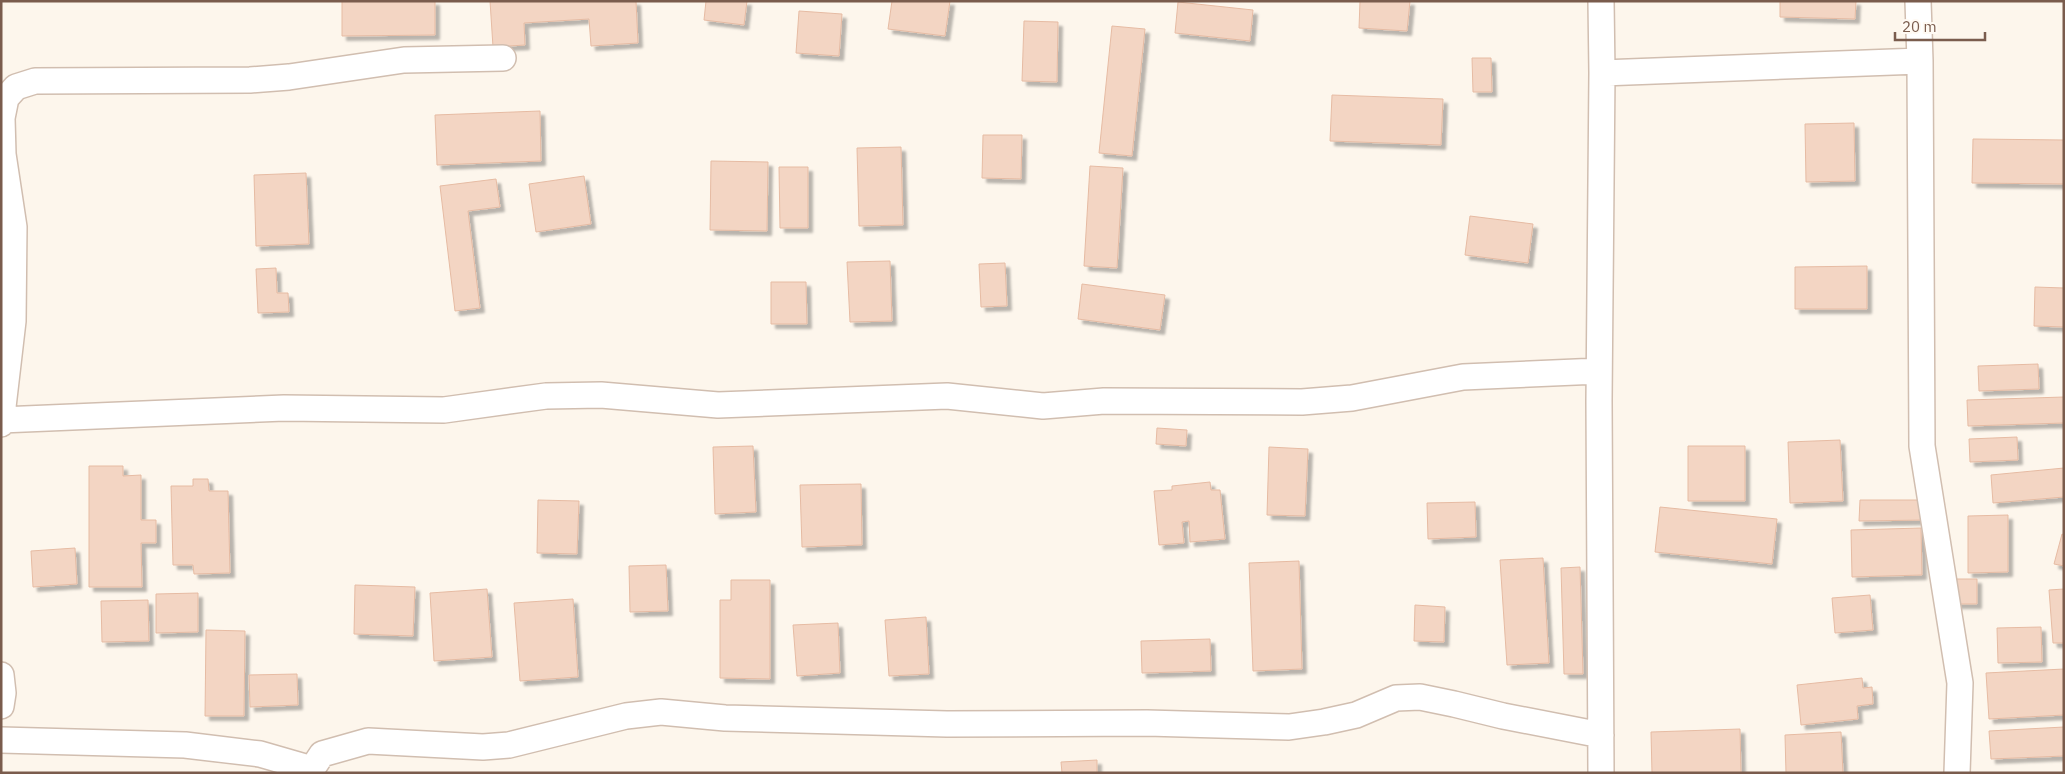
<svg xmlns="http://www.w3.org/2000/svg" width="2065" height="774" viewBox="0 0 2065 774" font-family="'IBM Plex Sans',sans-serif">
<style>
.building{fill:#f3d5c3;stroke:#e6bba3;filter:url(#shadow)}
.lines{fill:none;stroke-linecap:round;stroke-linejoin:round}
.minor-casing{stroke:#d1beb0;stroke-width:28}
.minor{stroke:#fff;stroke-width:25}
</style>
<defs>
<filter id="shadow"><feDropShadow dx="4.5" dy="4.5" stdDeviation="1" flood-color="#0004"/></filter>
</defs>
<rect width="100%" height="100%" fill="#fdf6ec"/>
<!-- building -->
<path class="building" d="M 342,1 L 435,1 L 435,35 L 342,36 Z
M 490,1 L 636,1 L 638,43 L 591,46 L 589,19 L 524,23 L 525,45 L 493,47 Z
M 706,1 L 747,1 L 744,25 L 704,20 Z
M 892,1 L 950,1 L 945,36 L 888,29 Z
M 1360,1 L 1410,1 L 1407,31 L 1359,28 Z
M 1780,1 L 1856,1 L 1855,19 L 1780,17 Z
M 1178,2 L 1253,10 L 1250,41 L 1175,33 Z
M 799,11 L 842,14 L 839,56 L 796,53 Z
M 1024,21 L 1058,22 L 1057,82 L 1022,81 Z
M 1112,26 L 1145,29 L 1132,156 L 1099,153 Z
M 1472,58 L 1491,58 L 1492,92 L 1473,92 Z
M 1332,95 L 1443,99 L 1441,145 L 1330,141 Z
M 540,111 L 541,161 L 437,165 L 435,115 Z
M 1854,123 L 1855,181 L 1806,182 L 1805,124 Z
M 983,135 L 1022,135 L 1021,179 L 982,178 Z
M 1973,139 L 2064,140 L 2064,184 L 1972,183 Z
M 901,147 L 903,225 L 859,226 L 857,148 Z
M 711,161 L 768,162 L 767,231 L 710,230 Z
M 1090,166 L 1123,168 L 1117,268 L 1084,266 Z
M 779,167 L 808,167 L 808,228 L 780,228 Z
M 306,173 L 309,244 L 256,246 L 254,175 Z
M 584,176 L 591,224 L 536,232 L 529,184 Z
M 496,179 L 500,207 L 468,211 L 480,308 L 455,311 L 440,186 Z
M 1470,216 L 1533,224 L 1528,263 L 1465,255 Z
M 890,261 L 892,321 L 850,322 L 847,262 Z
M 1005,263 L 1007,306 L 981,307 L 979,264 Z
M 1867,266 L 1867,309 L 1795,309 L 1795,267 Z
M 276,268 L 277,293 L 288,293 L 289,312 L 258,313 L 256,269 Z
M 771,282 L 806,282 L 807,324 L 771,324 Z
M 1082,284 L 1165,295 L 1160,330 L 1078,319 Z
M 2035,287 L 2064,288 L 2064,327 L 2034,326 Z
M 2038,364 L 2039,389 L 1979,391 L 1978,366 Z
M 2064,397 L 2064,423 L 1968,426 L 1967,400 Z
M 1157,428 L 1187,430 L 1186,446 L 1156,444 Z
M 2017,437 L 2018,460 L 1970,462 L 1969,439 Z
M 1840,440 L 1843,501 L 1790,503 L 1788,442 Z
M 753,446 L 756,512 L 715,514 L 713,447 Z
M 1688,446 L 1745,446 L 1745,501 L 1688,501 Z
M 1269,447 L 1308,449 L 1305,516 L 1267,515 Z
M 89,466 L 123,466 L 123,476 L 141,475 L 141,520 L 156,520 L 156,543 L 141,543 L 142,587 L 89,587 Z
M 2064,468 L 2064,497 L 1993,503 L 1991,475 Z
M 193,479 L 208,479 L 209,491 L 228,491 L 230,573 L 194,574 L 193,565 L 173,565 L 171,486 L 193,486 Z
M 1210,482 L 1211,490 L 1220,490 L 1225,539 L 1190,542 L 1189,521 L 1182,522 L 1184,543 L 1159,545 L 1154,491 L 1172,490 L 1172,486 Z
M 861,484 L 862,545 L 802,547 L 800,485 Z
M 538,500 L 579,501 L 577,554 L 537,553 Z
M 1860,500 L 1926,500 L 1926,520 L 1859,521 Z
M 1475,502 L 1476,537 L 1428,539 L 1427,503 Z
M 1660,507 L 1777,519 L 1772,564 L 1655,552 Z
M 2008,515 L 2008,572 L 1968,573 L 1968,516 Z
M 1921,528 L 1922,575 L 1852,577 L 1851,530 Z
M 2062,534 L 2064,535 L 2064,566 L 2054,564 Z
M 75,548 L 77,584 L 33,587 L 31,551 Z
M 1543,558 L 1549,663 L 1507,665 L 1500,560 Z
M 1299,561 L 1302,669 L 1253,671 L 1249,563 Z
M 666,565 L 668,611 L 630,612 L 629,566 Z
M 1580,567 L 1583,674 L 1564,674 L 1561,568 Z
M 1954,579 L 1977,579 L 1977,604 L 1954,604 Z
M 731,580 L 770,580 L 770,679 L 720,678 L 720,600 L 731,600 Z
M 355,585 L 415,587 L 413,636 L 354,634 Z
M 487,589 L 492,657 L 434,661 L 430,593 Z
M 2064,589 L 2064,643 L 2053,643 L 2049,590 Z
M 198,593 L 198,632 L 156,633 L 156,594 Z
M 1870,595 L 1873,630 L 1835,633 L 1832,598 Z
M 573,599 L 578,677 L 520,681 L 514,603 Z
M 148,600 L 149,641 L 102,642 L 101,601 Z
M 1415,605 L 1445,607 L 1444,642 L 1414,641 Z
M 926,617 L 929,674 L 889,676 L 885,620 Z
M 838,623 L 840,673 L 797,676 L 793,625 Z
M 2041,627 L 2042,662 L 1998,663 L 1997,628 Z
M 206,630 L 245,631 L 244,716 L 205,716 Z
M 1210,639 L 1211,671 L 1142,673 L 1141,641 Z
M 2064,669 L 2064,715 L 1989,719 L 1986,673 Z
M 297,674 L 298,705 L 250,707 L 249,675 Z
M 1862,678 L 1863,688 L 1872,687 L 1873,704 L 1857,706 L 1858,719 L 1801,725 L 1797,685 Z
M 2064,727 L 2064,756 L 1991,759 L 1989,731 Z
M 1740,729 L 1741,773 L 1652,773 L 1651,732 Z
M 1841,732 L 1843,773 L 1786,773 L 1785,735 Z
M 1097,760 L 1097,773 L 1062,773 L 1061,762 Z"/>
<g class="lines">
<!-- minor casing -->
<g class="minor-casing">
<path id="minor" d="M 1601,1 L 1602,73 L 1599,401 L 1601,773
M 1918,1 L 1920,61
M 1602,73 L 1920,61 L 1922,446 L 1960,683 L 1957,773
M 1,420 L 284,408 L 444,410 L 546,396 L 601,395 L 718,405 L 947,396 L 1043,406 L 1104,401 L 1302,402 L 1352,398 L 1463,377 L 1599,371
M 1,424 L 13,321 L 14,227 L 3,154 L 2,118 L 6,98 L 16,87 L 35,81 L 250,80 L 289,77 L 404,60 L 503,58
M 1,675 L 3,693 L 1,706
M 1,740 L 185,745 L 260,754 L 312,769
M 311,773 L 312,769 L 322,754 L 368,741 L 483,747 L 509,745 L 626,716 L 661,712 L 725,718 L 947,724 L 1147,723 L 1289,727 L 1324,722 L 1356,715 L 1396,698 L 1420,697 L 1454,704 L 1503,716 L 1601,735"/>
</g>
<!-- minor -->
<use href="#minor" class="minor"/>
</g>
<!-- border -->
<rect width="2065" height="774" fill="none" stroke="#7a5c4d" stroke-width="5"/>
<!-- scale -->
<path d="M1895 32v8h90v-8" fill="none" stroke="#7a5c4d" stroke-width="2.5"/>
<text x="1902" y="32" font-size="15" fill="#7a5c4d" stroke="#fffaf3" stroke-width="4" paint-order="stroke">20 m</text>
</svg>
